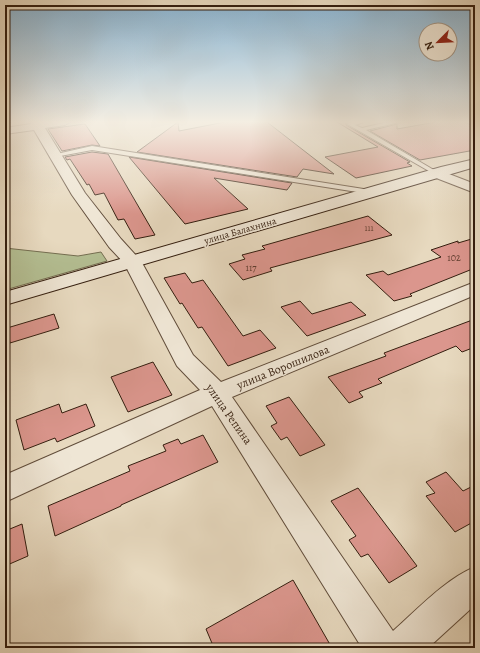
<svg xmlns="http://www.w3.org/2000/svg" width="480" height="653" viewBox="0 0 480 653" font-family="Alegreya,serif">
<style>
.green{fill:#b4bf93;stroke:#746e51}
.building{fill:#db968d;stroke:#341e0f}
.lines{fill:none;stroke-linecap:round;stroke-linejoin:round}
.lane-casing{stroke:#614d3b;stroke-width:2}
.street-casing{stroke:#614d3b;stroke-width:2}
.secondary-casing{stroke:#341e0f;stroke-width:2}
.lane{fill:#efe6d5;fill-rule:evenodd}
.street{fill:#efe6d5;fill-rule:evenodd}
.secondary{fill:#efe6d5;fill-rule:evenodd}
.labels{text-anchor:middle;stroke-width:3;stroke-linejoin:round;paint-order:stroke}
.far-number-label{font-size:9px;fill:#5e3c2e}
.far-street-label{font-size:10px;fill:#341e0f;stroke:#efe6d5}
.number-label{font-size:10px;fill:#5e3c2e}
.street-label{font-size:12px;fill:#341e0f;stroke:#efe6d5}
</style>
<rect width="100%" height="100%" fill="#e7d9bf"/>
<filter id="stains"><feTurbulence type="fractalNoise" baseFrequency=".005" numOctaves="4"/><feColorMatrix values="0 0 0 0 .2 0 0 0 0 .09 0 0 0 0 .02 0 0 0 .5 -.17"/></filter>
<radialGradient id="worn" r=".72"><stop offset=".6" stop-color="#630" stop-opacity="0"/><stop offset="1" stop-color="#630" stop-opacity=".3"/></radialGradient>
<!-- green -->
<path class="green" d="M 5,248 L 78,256 L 101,252 L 107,261 L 5,290 Z"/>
<!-- building -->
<path class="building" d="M 178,122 L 179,131 L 225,122 L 267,122 L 334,174 L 303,169 L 297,177 L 137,152 Z
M 337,122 L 348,122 L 346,123 L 346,125 L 410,162 L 407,163 L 412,166 L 356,178 L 325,157 L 378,147 Z
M 436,122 L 464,122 L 475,127 L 475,150 L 420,160 L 370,131 L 397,124 L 397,129 Z
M 85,124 L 100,146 L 92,145 L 62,151 L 48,129 Z
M 92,152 L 108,154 L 155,235 L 135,239 L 124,219 L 118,220 L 104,193 L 95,195 L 89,184 L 87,185 L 70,159 L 67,160 L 65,157 Z
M 129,157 L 292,183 L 287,190 L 214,178 L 248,209 L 185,224 Z
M 368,216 L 392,235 L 270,268 L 272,271 L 243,280 L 229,264 L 245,259 L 242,255 L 265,249 L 262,246 Z
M 475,238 L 475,268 L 410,294 L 412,296 L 394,301 L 366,275 L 383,271 L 388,275 L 441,257 L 431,250 L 458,241 L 458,243 Z
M 185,273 L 192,283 L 203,280 L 243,336 L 260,330 L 276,348 L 228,366 L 202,327 L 198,328 L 182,303 L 180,304 L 164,278 Z
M 300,301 L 312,314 L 351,302 L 366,315 L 307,336 L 281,307 Z
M 54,314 L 59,328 L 10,343 L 7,328 Z
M 475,319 L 475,347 L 462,352 L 456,346 L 378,379 L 382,383 L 359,392 L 363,397 L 349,403 L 328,377 L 386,356 L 384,353 Z
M 153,362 L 172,395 L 128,412 L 111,377 Z
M 289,397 L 325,445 L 300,456 L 287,437 L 281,440 L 271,426 L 277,423 L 266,406 Z
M 59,404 L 62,413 L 86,404 L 95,426 L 57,442 L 55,438 L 24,450 L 16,420 Z
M 203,435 L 218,462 L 121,505 L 121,506 L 55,536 L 48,506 L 130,471 L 128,466 L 166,451 L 163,445 L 178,439 L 181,444 Z
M 446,472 L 463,491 L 475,485 L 475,521 L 455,532 L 426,496 L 435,493 L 426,482 Z
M 358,488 L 417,566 L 389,583 L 368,554 L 361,557 L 349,540 L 356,536 L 331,501 Z
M 22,524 L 28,556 L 5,566 L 5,531 Z
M 293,580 L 332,648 L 214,648 L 206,629 Z"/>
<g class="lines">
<!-- lane casing -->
<g class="lane-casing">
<path id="lane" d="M 352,122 L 364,122 L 355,125 L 362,128 L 388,122 L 400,122 L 366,130 L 439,173 L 434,174 L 347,124 Z
M 92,146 L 370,190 L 373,192 L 370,194 L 92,150 L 55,157 L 52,155 Z"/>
</g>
<!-- street casing -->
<g class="street-casing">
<path id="street" d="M 30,122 L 70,122 L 65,125 L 45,128 L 85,193 L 121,239 L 141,261 L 193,355 L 221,382 L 475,282 L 475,295 L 232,397 L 393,631 C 418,609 444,580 475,567 L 475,605 L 428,648 L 362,648 L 212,406 L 5,502 L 5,475 L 200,390 L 177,366 L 124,263 L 109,247 L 72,195 L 34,130 L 5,134 L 5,128 L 31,124 Z
M 436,169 L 475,184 L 475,193 L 431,176 L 429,173 L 431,170 Z"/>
</g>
<!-- secondary casing -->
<g class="secondary-casing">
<path id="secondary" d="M 475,159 L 475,167 L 5,305 L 5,292 L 441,167 Z"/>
</g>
<!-- lane -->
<use href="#lane" class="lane"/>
<!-- street -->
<use href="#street" class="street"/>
<!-- secondary -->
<use href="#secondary" class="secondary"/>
</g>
<!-- sky -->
<linearGradient id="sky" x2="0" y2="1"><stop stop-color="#89b6d6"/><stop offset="0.57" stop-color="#f4eee2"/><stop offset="1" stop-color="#f4eee2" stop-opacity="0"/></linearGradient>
<rect width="480" height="214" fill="url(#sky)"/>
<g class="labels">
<!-- far-number labels -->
<g class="far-number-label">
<text x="369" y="231">111</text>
</g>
<!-- far-street labels -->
<g class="far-street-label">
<text transform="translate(240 230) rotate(-16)" y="4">улица Балахнина</text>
</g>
<!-- number labels -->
<g class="number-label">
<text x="454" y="261">102</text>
<text x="251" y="271">117</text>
</g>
<!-- street labels -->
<g class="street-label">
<text transform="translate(283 367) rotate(-22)" y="4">улица Ворошилова</text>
<text transform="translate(229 414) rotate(55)" y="4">улица Репина</text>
</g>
</g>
<!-- margin -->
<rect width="480" height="653" fill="none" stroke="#e7d9bf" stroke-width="20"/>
<rect x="6" y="6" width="468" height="641" fill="none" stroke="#341e0f" stroke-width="2"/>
<rect x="10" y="10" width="460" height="633" fill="none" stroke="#341e0f"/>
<!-- north arrow -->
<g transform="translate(438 42) rotate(246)"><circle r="19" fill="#efe6d5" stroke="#a49686"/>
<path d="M0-3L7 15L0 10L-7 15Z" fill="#8f2418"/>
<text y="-6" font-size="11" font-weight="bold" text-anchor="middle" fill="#341e0f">N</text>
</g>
<rect width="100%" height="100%" filter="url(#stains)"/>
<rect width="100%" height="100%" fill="url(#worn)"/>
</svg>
